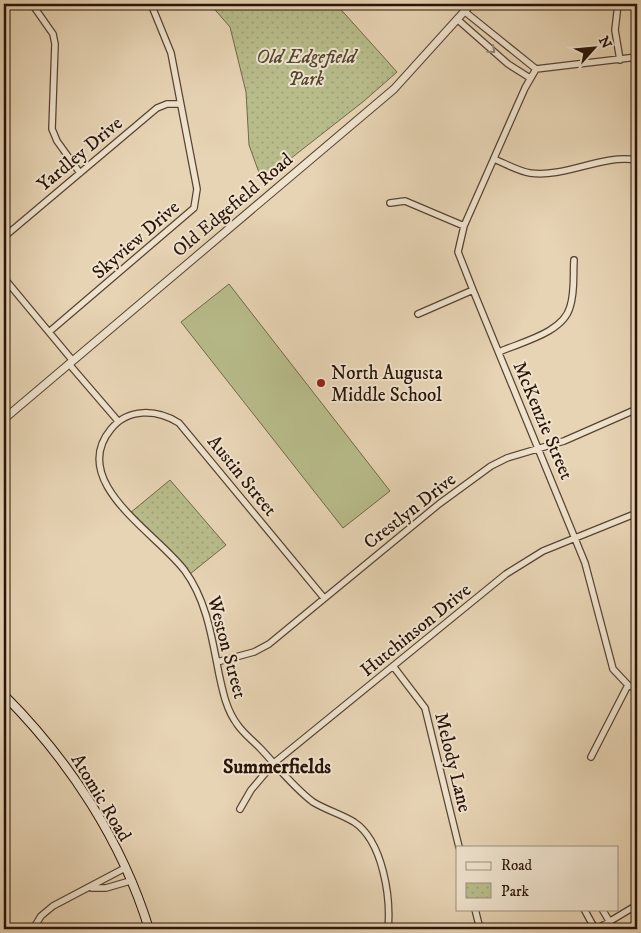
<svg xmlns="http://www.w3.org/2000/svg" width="641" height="933" viewBox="0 0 641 933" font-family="'IM FELL DW Pica',serif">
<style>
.grass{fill:#b8bc8b;stroke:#70684a}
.park{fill:url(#park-dots);stroke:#70684a}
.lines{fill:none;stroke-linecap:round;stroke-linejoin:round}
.minor-casing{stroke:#584333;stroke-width:8}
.tertiary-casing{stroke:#584333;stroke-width:9}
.secondary-casing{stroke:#291308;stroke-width:10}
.minor{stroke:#efe3ce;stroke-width:5.5}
.tertiary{stroke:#efe3ce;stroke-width:7}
.secondary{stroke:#efe3ce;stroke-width:8}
.oneway{stroke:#968575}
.poi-dot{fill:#8f2418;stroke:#efe3ce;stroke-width:2}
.labels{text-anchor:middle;stroke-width:4;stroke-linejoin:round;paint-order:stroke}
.park-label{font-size:19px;font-style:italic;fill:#54462f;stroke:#efe3ce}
.street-label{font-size:19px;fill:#291308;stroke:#efe3ce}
.poi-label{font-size:19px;fill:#291308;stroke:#efe3ce;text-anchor:start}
.neighbourhood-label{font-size:20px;font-weight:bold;fill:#291308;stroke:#efe3ce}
</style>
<defs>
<pattern id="park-dots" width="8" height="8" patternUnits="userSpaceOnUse" patternTransform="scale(1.25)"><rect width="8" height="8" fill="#b8bc8b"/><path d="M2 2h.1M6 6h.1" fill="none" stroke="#9ea176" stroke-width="1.8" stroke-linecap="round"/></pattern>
</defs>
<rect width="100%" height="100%" fill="#e7d4b4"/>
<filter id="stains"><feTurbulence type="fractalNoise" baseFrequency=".004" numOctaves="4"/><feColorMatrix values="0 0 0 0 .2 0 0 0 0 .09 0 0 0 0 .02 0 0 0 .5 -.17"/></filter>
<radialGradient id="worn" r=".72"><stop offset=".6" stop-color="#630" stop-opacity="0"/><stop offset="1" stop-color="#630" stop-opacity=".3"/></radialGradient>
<!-- grass -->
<path class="grass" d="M 229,284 L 390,491 L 343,528 L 181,322 Z"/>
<!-- park -->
<path class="park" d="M 210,4 L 336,4 L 397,72 L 364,101 L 262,181 L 249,145 L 246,92 L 230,27 Z
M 170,480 L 226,545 L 190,574 L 130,513 Z"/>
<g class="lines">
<!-- minor casing -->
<g class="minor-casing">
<path id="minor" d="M 32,4 L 53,34 L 55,44 L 52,129 L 57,141 L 80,173
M 618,4 L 615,30 L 620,60
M 464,11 L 536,69
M 457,19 L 508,64 L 530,78
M 637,57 L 536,69 L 525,88 L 464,226 L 458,252 L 473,290 L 585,563 L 613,669 L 629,686 L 637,688
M 494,159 C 506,164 518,171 530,173 C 566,178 601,154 637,160
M 390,203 L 405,201 L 464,226
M 4,237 L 157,108 L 167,104 L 179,104
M 4,278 L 73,361
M 418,314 L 473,290
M 49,332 L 194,208 L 197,189 L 171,53 L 151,4
M 499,352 C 521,342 563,333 570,307 C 575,292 573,275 574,260
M 69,364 L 118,421
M 324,598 L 179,423 C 157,409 128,408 111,429 C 67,482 158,534 185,571 C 207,601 212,639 219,674 C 223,692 226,709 237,724 C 243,733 252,740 260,748 C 277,766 293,787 313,802 C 326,810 341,814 354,822 C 383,841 391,898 388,929
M 217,662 L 254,652 L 269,644 L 439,504 L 491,466 L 507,458 L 564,441 L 637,409
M 393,666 L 425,708 L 459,847
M 591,757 L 628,685
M 240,809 L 251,790 L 274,763 L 506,574 L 543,551 L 637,513
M 92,888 L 106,888 L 130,881
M 475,909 L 480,929
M 584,909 L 595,929
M 602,909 L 614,929
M 33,929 L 41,916 L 53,906 L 125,868
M 597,929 L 637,905"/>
</g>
<!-- tertiary casing -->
<g class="tertiary-casing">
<path id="tertiary" d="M 4,419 L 394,89 L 471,4"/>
</g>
<!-- secondary casing -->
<g class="secondary-casing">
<path id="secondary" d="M 4,695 C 69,760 122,841 149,929"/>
</g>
<!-- minor -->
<use href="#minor" class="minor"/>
<!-- tertiary -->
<use href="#tertiary" class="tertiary"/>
<!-- secondary -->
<use href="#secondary" class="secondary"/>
</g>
<!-- one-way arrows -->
<defs><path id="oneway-chevron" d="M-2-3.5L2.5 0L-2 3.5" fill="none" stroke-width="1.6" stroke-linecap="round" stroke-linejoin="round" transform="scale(1.25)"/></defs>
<use class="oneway" href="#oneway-chevron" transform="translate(492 50) rotate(41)"/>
<!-- markers -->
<circle class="poi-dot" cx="321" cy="383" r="5"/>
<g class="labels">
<!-- park labels -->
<g class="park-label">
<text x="306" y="63">Old Edgefield<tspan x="306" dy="22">Park</tspan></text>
</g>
<!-- street labels -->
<g class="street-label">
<text transform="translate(79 153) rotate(-40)" y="7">Yardley Drive</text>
<text transform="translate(232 204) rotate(-40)" y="7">Old Edgefield Road</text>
<text transform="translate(135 239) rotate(-41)" y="7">Skyview Drive</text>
<text transform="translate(544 420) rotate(67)" y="7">McKenzie Street</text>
<text transform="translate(243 475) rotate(51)" y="7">Austin Street</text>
<text transform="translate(409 510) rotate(-38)" y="7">Crestlyn Drive</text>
<text transform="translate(415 629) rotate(-39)" y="7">Hutchinson Drive</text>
<text transform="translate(228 647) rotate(75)" y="7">Weston Street</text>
<text transform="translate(454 762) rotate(76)" y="7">Melody Lane</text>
<text transform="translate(102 797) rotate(59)" y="7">Atomic Road</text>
</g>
<!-- poi labels -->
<g class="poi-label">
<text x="331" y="379">North Augusta<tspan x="331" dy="22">Middle School</tspan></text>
</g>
<!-- neighbourhood labels -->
<g class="neighbourhood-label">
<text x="277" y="773">Summerfields</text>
</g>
</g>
<!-- margin -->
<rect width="641" height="933" fill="none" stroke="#e7d4b4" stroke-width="20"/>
<rect x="5" y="5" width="631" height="923" fill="none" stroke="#291308" stroke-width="2.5"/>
<rect x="10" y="10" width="621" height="913" fill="none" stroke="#291308"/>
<!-- legend -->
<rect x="456" y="846" width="162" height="65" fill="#efe3ce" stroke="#a0907f"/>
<rect x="466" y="862" width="25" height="8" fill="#efe3ce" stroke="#a0907f"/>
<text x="501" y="870" font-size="15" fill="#291308">Road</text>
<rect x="466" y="883" width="25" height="15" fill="url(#park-dots)" stroke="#a0907f"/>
<text x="501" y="896" font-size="15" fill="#291308">Park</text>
<!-- north arrow -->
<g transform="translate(594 48) rotate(63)" stroke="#efe3ce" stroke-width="4" paint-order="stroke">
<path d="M0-4L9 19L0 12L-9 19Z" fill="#291308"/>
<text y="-8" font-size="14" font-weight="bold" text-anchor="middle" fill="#291308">N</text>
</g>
<rect width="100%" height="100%" filter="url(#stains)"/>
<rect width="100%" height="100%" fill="url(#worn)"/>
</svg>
